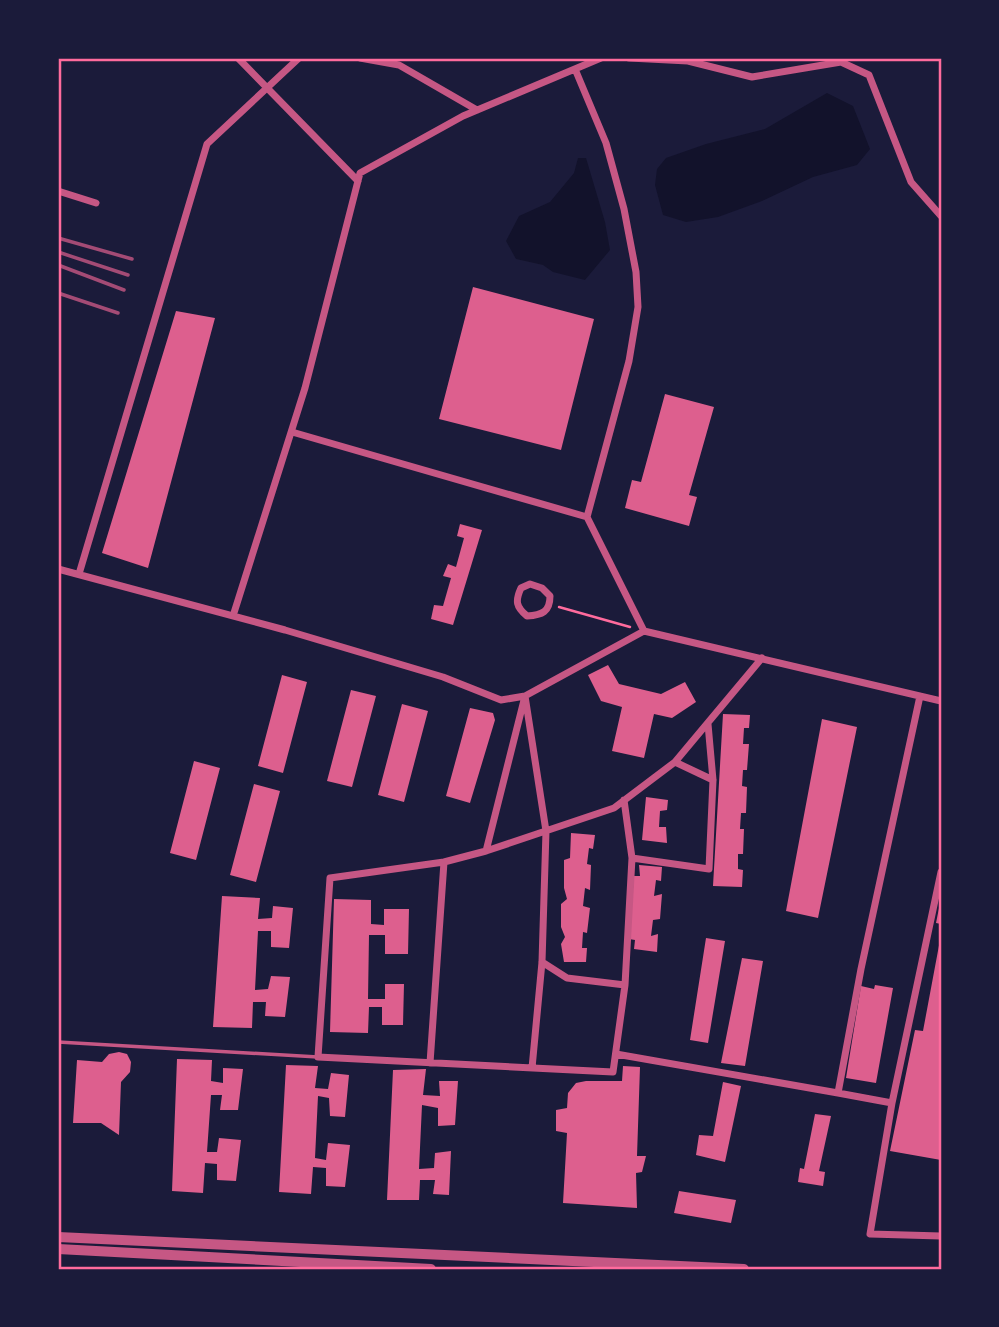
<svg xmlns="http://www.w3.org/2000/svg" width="999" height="1327" viewBox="0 0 999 1327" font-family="'Times New Roman',serif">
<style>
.water{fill:#12122b}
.building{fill:#dd5f8e}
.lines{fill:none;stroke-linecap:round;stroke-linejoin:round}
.path{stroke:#ff6b9d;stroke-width:2.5}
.service{stroke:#c65784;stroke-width:3.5}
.minor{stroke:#c65784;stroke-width:7}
.tertiary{stroke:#c65784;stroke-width:10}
.rail{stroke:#a44b75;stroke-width:3.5}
.neatline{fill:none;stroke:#ff6b9d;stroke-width:2.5}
</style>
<rect width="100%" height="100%" fill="#1b1b3a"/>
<!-- water -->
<path class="water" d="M 827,93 L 853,106 L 870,149 L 857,165 L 813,177 L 762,201 L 718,217 L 686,222 L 663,215 L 655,185 L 657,169 L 666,158 L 706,144 L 765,129 Z
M 578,158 L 586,158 L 605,222 L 610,250 L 585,280 L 553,272 L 543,265 L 516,259 L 506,241 L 519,216 L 550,202 L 574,173 Z"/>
<!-- building -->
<path class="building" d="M 473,287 L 594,319 L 561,450 L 439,419 Z
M 176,311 L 215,318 L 148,568 L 102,553 Z
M 665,394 L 714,407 L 689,495 L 697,497 L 689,526 L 625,508 L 632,480 L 641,482 Z
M 460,524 L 482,530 L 453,625 L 431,619 L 434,605 L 443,606 L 451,578 L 443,576 L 448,564 L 456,567 L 464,538 L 457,536 Z
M 608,665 L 619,684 L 661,694 L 685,682 L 696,702 L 672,718 L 654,714 L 644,758 L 612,751 L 622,707 L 601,701 L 588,675 Z
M 282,675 L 307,682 L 283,773 L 258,766 Z
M 351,690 L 376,696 L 352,787 L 327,781 Z
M 402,704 L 428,711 L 404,802 L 378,795 Z
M 470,708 L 493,713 L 495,720 L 470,803 L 446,796 Z
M 723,714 L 750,715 L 749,728 L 744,728 L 743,744 L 749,744 L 747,770 L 743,770 L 742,786 L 747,787 L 746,813 L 741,813 L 740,829 L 744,829 L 743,854 L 738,854 L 738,869 L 743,870 L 742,887 L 713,886 Z
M 822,719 L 857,727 L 818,918 L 786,911 Z
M 194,761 L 220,768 L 196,860 L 170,853 Z
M 254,784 L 280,791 L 256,882 L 230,875 Z
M 646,797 L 668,800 L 667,810 L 660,811 L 659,827 L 666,827 L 667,843 L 642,840 Z
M 571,833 L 595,835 L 593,849 L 589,848 L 587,864 L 591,865 L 590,890 L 585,888 L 583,906 L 590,908 L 587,933 L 583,932 L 582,948 L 587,948 L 586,962 L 564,962 L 561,944 L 565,937 L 561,927 L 561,904 L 567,899 L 564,888 L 564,860 L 570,858 Z
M 639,865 L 662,867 L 661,881 L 656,880 L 654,896 L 662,894 L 660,919 L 653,920 L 651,936 L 658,934 L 657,952 L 634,949 L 635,940 L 629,939 L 634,876 L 640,876 Z
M 222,896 L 260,898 L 258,919 L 272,918 L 273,906 L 293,908 L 289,948 L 271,947 L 271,931 L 258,931 L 255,990 L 268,989 L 271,976 L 290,977 L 285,1017 L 265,1016 L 266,1002 L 253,1002 L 252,1028 L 213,1027 Z
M 334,899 L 371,900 L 371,924 L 384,925 L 384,909 L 409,909 L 408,954 L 385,954 L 385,935 L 369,935 L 368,999 L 385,999 L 385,984 L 404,984 L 403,1025 L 382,1025 L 382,1007 L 369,1007 L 368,1033 L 330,1032 Z
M 940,903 L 941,903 L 941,924 L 936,923 Z
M 706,938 L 725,941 L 708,1043 L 690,1040 Z
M 940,940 L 941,940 L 941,1160 L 890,1151 L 915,1030 L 923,1031 Z
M 742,958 L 763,961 L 745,1066 L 721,1063 Z
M 875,985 L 893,988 L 876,1083 L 846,1078 L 861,986 L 874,989 Z
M 119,1052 L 127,1054 L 131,1062 L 130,1072 L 121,1082 L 119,1135 L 101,1123 L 73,1123 L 77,1060 L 102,1062 L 109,1054 Z
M 177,1059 L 212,1060 L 211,1081 L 223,1083 L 223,1068 L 243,1069 L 238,1110 L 220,1110 L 222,1095 L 211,1095 L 207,1152 L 217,1152 L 219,1138 L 241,1140 L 236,1181 L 217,1180 L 217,1164 L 205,1163 L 203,1193 L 172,1191 Z
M 286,1065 L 318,1066 L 315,1088 L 328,1089 L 331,1073 L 349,1075 L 345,1117 L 330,1116 L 329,1098 L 318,1096 L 315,1158 L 326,1160 L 328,1143 L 350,1145 L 345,1187 L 326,1186 L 326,1168 L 313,1167 L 311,1194 L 279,1192 Z
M 623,1066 L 640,1067 L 637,1156 L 646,1156 L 642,1172 L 636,1173 L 637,1208 L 563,1203 L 567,1133 L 556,1131 L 556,1110 L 567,1108 L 568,1093 L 576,1083 L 586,1081 L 622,1081 Z
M 426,1069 L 423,1095 L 440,1096 L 439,1081 L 458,1081 L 455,1125 L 438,1126 L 438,1108 L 422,1105 L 419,1169 L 434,1168 L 435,1153 L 451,1151 L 449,1195 L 433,1194 L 435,1180 L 420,1180 L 419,1200 L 387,1200 L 393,1070 Z
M 723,1082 L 741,1086 L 725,1162 L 696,1155 L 699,1135 L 713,1136 Z
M 815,1114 L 831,1116 L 819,1171 L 825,1172 L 823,1186 L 798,1182 L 800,1168 L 804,1169 Z
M 679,1191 L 736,1200 L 731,1223 L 674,1213 Z"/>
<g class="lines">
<!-- path -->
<path class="path" d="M 559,607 L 630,627"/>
<!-- service -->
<path class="service" d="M 58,1042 L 318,1057"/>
<!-- minor -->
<path class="minor" d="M 238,58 L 358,181
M 360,58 L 399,65 L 477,110
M 629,58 L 688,61 L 752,77 L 841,62 L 869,75 L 911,182 L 941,216
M 575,69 L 606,143 L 624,209 L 636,272 L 638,307 L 629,361 L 587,517
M 58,191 L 96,203
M 292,432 L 587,517 L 644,631
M 58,569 L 285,630 L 443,677 L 501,700 L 525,696 L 644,631 L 941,701
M 79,574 L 207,144 L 299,58
M 530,584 L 542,588 L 550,596 C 550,612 542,615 527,616 C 516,607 515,601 521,588 Z
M 233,616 L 305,388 L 360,173 L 463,116 L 601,58
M 525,696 L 546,831 L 542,962 L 532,1068
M 675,762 L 713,780
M 624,800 L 632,858
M 486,851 L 524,700
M 941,872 L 892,1103 L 870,1234 L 941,1236
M 542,962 L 567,978 L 625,985 L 613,1072 L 318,1057 L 330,878 L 444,862 L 486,851 L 614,808 L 675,762 L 762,658
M 625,985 L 632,858 L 709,869 L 713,780 L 708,724
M 616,1054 L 838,1093
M 430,1063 L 444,862
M 892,1103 L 838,1093 L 861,969 L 920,696"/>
<!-- tertiary -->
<path class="tertiary" d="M 58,1237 L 744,1269
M 58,1249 L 431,1269"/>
<!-- rail -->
<path class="rail" d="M 58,238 L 132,259
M 58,252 L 128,275
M 58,265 L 124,290
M 58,293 L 118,313"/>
</g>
<!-- border -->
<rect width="999" height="1327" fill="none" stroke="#1b1b3a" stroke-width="119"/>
<rect x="60" y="60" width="880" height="1208" class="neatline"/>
</svg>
